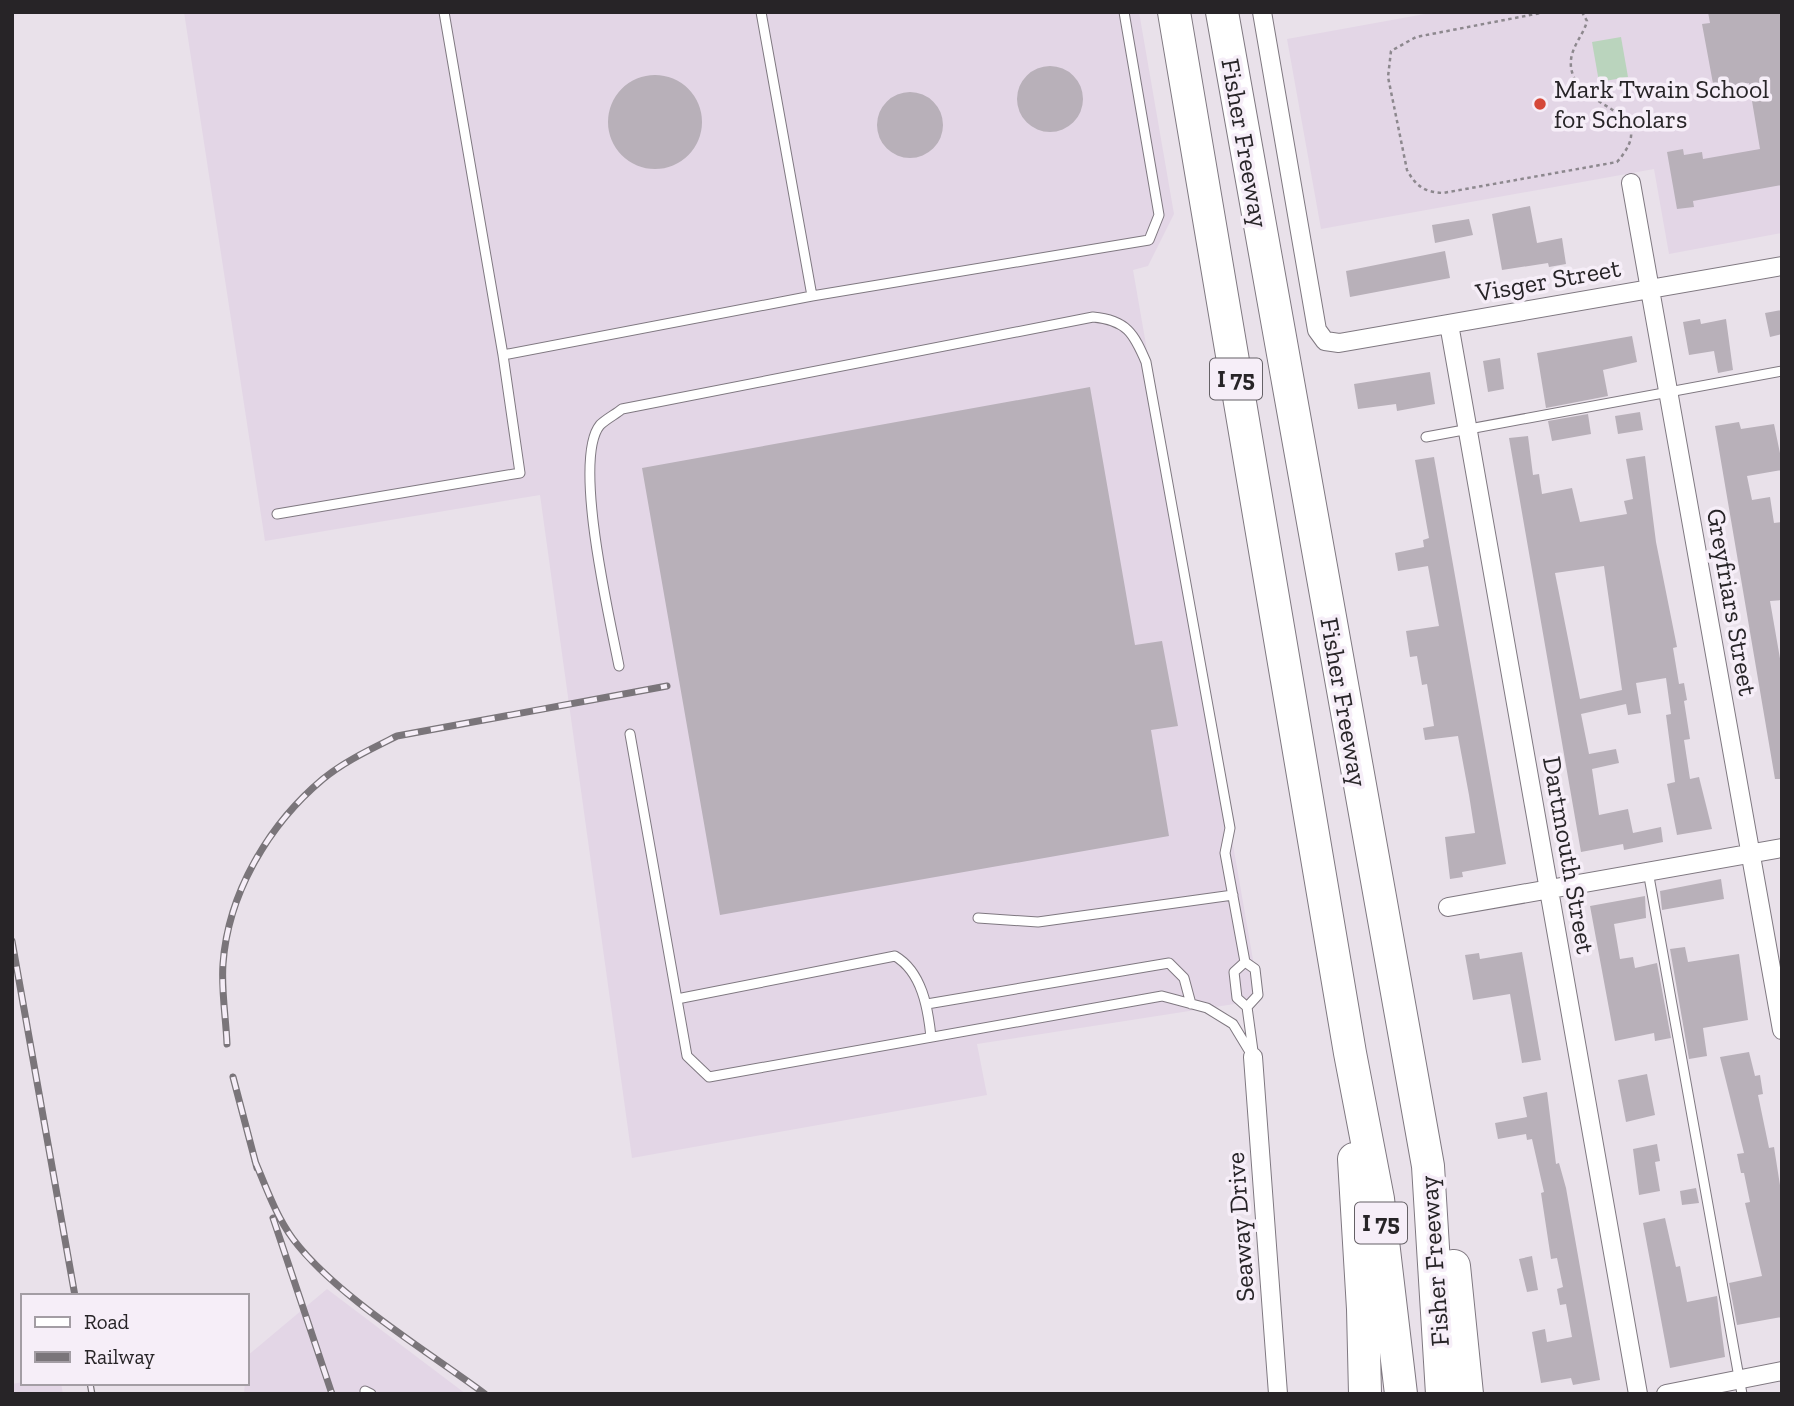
<svg xmlns="http://www.w3.org/2000/svg" width="1794" height="1406" viewBox="0 0 1794 1406" font-family="'Zilla Slab',serif">
<style>
.built{fill:#e3d6e6}
.green{fill:#bad4bd}
.building{fill:#b8b0b9;fill-rule:evenodd}
.lines{fill:none;stroke-linecap:round;stroke-linejoin:round}
.service-casing{stroke:#7f7880;stroke-width:11}
.minor-casing{stroke:#7f7880;stroke-width:20}
.motorway-casing{stroke:#7f7880;stroke-width:34}
.path{stroke:#8d888e;stroke-width:2.5;stroke-dasharray:3.5 3.5;stroke-linecap:butt}
.service{stroke:#fff;stroke-width:9}
.minor{stroke:#fff;stroke-width:18}
.motorway{stroke:#fff;stroke-width:32}
.rail-casing{stroke:#7a757a;stroke-width:7}
.rail{stroke:#f6eef8;stroke-width:4.5;stroke-dasharray:13;stroke-linecap:butt}
.poi-dot{fill:#d54839;stroke:#f6eef8;stroke-width:2.5}
.labels{text-anchor:middle;stroke-width:7;stroke-linejoin:round;paint-order:stroke}
.shield{fill:#f6eef8;stroke:#656166;stroke-width:2}
.shield-label{font-size:24px;font-weight:bold;fill:#272427}
.poi-label{font-size:26px;fill:#272427;stroke:#f6eef8;text-anchor:start}
.street-label{font-size:26px;fill:#272427;stroke:#f6eef8}
</style>
<rect width="100%" height="100%" fill="#e9e1ea"/>
<!-- built -->
<path class="built" d="M 184,12 L 1139,12 L 1174,214 L 1148,266 L 1133,270 L 1260,1000 L 977,1044 L 987,1095 L 632,1158 L 540,495 L 265,541 Z
M 1436,12 L 1782,12 L 1782,233 L 1669,254 L 1654,169 L 1321,229 L 1287,39 Z
M 327,1289 L 466,1394 L 244,1394 L 247,1356 Z
M 23,1382 L 61,1383 L 63,1394 L 12,1394 L 12,1384 Z"/>
<!-- green -->
<path class="green" d="M 1621,37 L 1628,77 L 1599,82 L 1592,42 Z"/>
<!-- building -->
<path class="building" d="M 1708,12 L 1782,12 L 1782,185 L 1693,201 L 1694,207 L 1677,209 L 1667,152 L 1683,149 L 1684,155 L 1702,152 L 1703,159 L 1760,149 L 1749,83 L 1714,89 L 1702,24 L 1710,23 Z
M1017 99a33 33 0 1 1 66 0a33 33 0 1 1-66 0Z
M608 122a47 47 0 1 1 94 0a47 47 0 1 1-94 0Z
M877 125a33 33 0 1 1 66 0a33 33 0 1 1-66 0Z
M 1530,206 L 1537,243 L 1562,238 L 1566,264 L 1549,267 L 1548,263 L 1502,270 L 1492,214 Z
M 1469,219 L 1473,235 L 1435,243 L 1432,225 Z
M 1445,251 L 1450,278 L 1350,297 L 1346,271 Z
M 1782,310 L 1782,334 L 1770,337 L 1765,313 Z
M 1700,319 L 1701,324 L 1726,319 L 1733,370 L 1718,373 L 1714,351 L 1689,355 L 1683,322 Z
M 1632,336 L 1637,362 L 1603,370 L 1608,396 L 1546,408 L 1537,353 Z
M 1500,358 L 1504,389 L 1488,392 L 1483,361 Z
M 1430,372 L 1435,404 L 1397,411 L 1396,404 L 1358,409 L 1354,384 Z
M 1090,387 L 1135,645 L 1162,641 L 1178,726 L 1151,730 L 1169,836 L 720,915 L 642,468 Z
M 1640,412 L 1643,430 L 1618,434 L 1615,416 Z
M 1588,414 L 1591,434 L 1552,441 L 1548,421 Z
M 1739,422 L 1741,429 L 1774,424 L 1782,463 L 1782,470 L 1747,476 L 1752,500 L 1770,497 L 1774,523 L 1782,522 L 1782,600 L 1770,601 L 1782,670 L 1782,779 L 1775,779 L 1715,426 Z
M 1528,436 L 1533,475 L 1539,474 L 1542,494 L 1572,488 L 1580,522 L 1627,514 L 1624,501 L 1633,499 L 1626,459 L 1645,456 L 1656,542 L 1677,647 L 1673,648 L 1679,684 L 1684,683 L 1687,700 L 1684,701 L 1690,739 L 1684,740 L 1690,779 L 1699,777 L 1712,829 L 1677,835 L 1667,784 L 1675,782 L 1666,715 L 1671,714 L 1666,678 L 1636,683 L 1641,713 L 1628,715 L 1626,704 L 1581,714 L 1589,754 L 1616,749 L 1619,763 L 1592,769 L 1599,815 L 1628,809 L 1633,833 L 1661,827 L 1663,842 L 1624,850 L 1623,844 L 1581,852 L 1509,438 ZM 1604,566 L 1622,690 L 1580,699 L 1555,573 Z
M 1434,457 L 1506,864 L 1462,872 L 1463,877 L 1450,879 L 1445,837 L 1475,833 L 1469,795 L 1458,736 L 1425,740 L 1423,728 L 1434,726 L 1427,684 L 1422,685 L 1417,656 L 1410,657 L 1406,631 L 1439,626 L 1428,566 L 1398,571 L 1395,553 L 1424,547 L 1423,540 L 1429,538 L 1415,460 Z
M 1721,879 L 1724,899 L 1662,910 L 1660,891 Z
M 1645,896 L 1646,918 L 1614,924 L 1620,959 L 1633,957 L 1635,968 L 1657,963 L 1671,1038 L 1655,1041 L 1654,1033 L 1615,1041 L 1590,906 Z
M 1685,947 L 1688,962 L 1739,954 L 1748,1020 L 1703,1028 L 1707,1056 L 1689,1059 L 1670,949 Z
M 1522,952 L 1541,1060 L 1522,1063 L 1510,994 L 1473,1000 L 1465,955 L 1479,953 L 1480,959 Z
M 1749,1052 L 1755,1076 L 1760,1075 L 1763,1094 L 1758,1095 L 1769,1148 L 1774,1147 L 1782,1198 L 1782,1317 L 1737,1325 L 1729,1283 L 1762,1276 L 1745,1203 L 1750,1202 L 1744,1173 L 1741,1173 L 1737,1154 L 1744,1153 L 1720,1057 Z
M 1647,1074 L 1655,1115 L 1626,1122 L 1618,1080 Z
M 1547,1092 L 1556,1164 L 1559,1163 L 1566,1188 L 1600,1380 L 1573,1385 L 1571,1378 L 1541,1383 L 1532,1332 L 1545,1329 L 1547,1342 L 1572,1337 L 1566,1304 L 1560,1305 L 1557,1289 L 1563,1287 L 1557,1258 L 1551,1259 L 1541,1193 L 1544,1192 L 1532,1139 L 1527,1140 L 1526,1134 L 1498,1139 L 1495,1123 L 1527,1117 L 1523,1097 Z
M 1657,1144 L 1660,1161 L 1655,1162 L 1660,1191 L 1639,1195 L 1633,1149 Z
M 1696,1188 L 1699,1203 L 1682,1205 L 1680,1191 Z
M 1665,1218 L 1676,1267 L 1680,1266 L 1687,1302 L 1717,1296 L 1725,1357 L 1670,1368 L 1643,1223 Z
M 1532,1256 L 1538,1290 L 1527,1292 L 1519,1259 Z"/>
<g class="lines">
<!-- service casing -->
<g class="service-casing">
<path id="service" d="M 812,296 L 1149,240 L 1159,215 L 1124,12
M 503,355 L 812,296 L 761,12
M 1426,437 L 1782,371
M 277,514 L 520,473 L 503,355 L 444,12
M 619,666 C 610,620 572,459 600,425 C 606,419 616,414 622,409 L 1093,317 C 1127,320 1134,334 1146,362 L 1230,828 L 1225,853 L 1245,962 L 1255,969 L 1258,995 L 1247,1007
M 630,734 L 687,1056 L 709,1077 L 1162,996 L 1207,1008 L 1233,1024 L 1253,1057
M 1648,871 L 1742,1394
M 978,918 L 1038,922 L 1233,895
M 1245,962 L 1234,972 L 1237,998 L 1247,1007 L 1253,1051
M 677,999 L 895,956 C 922,972 928,1008 931,1037
M 927,1004 L 1169,963 L 1184,978 L 1191,1004
M 365,1391 L 371,1394"/>
</g>
<!-- minor casing -->
<g class="minor-casing">
<path id="minor" d="M 1262,12 L 1317,330 L 1325,341 L 1339,343 L 1782,266
M 1631,183 L 1782,1030
M 1449,324 L 1638,1394
M 1448,907 L 1782,848
M 1253,1057 L 1278,1394
M 1666,1394 L 1782,1371"/>
</g>
<!-- motorway casing -->
<g class="motorway-casing">
<path id="motorway" d="M 1174,12 L 1350,1053 L 1378,1199 L 1401,1394
M 1222,12 L 1428,1166 L 1442,1394
M 1354,1159 L 1363,1309 L 1365,1394
M 1454,1266 L 1467,1394"/>
</g>
<!-- path -->
<path class="path" d="M 1546,12 L 1416,37 L 1391,51 L 1388,77 L 1407,170 C 1416,186 1424,192 1443,193 L 1617,162 C 1665,107 1576,112 1571,67 C 1569,48 1583,37 1587,21 L 1582,12"/>
<!-- service -->
<use href="#service" class="service"/>
<!-- minor -->
<use href="#minor" class="minor"/>
<!-- motorway -->
<use href="#motorway" class="motorway"/>
<!-- rail casing -->
<g class="rail-casing">
<path id="rail" d="M 12,941 L 75,1296
M 227,1044 C 226,1018 221,990 223,964 C 228,893 269,824 323,779 C 345,761 371,749 397,736 L 667,686
M 233,1077 L 257,1168
M 255,1161 C 266,1187 276,1216 293,1239 C 335,1295 427,1351 485,1394
M 273,1218 L 332,1394
M 90,1383 L 92,1394"/>
</g>
<!-- rail -->
<use href="#rail" class="rail"/>
</g>
<!-- markers -->
<circle class="poi-dot" cx="1540" cy="104" r="7"/>
<g class="labels">
<!-- shield labels -->
<g class="shield">
<rect x="1210" y="358.5" width="52" height="41" rx="5"/>
<rect x="1355" y="1202.5" width="52" height="41" rx="5"/>
</g>
<g class="shield-label">
<text x="1236" y="387">I 75</text>
<text x="1381" y="1231">I 75</text>
</g>
<!-- poi labels -->
<g class="poi-label">
<text x="1554" y="98">Mark Twain School<tspan x="1554" dy="30">for Scholars</tspan></text>
</g>
<!-- street labels -->
<g class="street-label">
<text transform="translate(1245 143) rotate(80)" y="9">Fisher Freeway</text>
<text transform="translate(1548 280) rotate(-10)" y="9">Visger Street</text>
<text transform="translate(1732 602) rotate(80)" y="9">Greyfriars Street</text>
<text transform="translate(1344 702) rotate(80)" y="9">Fisher Freeway</text>
<text transform="translate(1569 855) rotate(80)" y="9">Dartmouth Street</text>
<text transform="translate(1240 1227) rotate(-94)" y="9">Seaway Drive</text>
<text transform="translate(1434 1261) rotate(-94)" y="9">Fisher Freeway</text>
</g>
</g>
<!-- border -->
<rect width="1794" height="1406" fill="none" stroke="#272427" stroke-width="28"/>
<!-- legend -->
<rect x="21" y="1294" width="228" height="91" fill="#f6eef8" stroke="#a39da4" stroke-width="2"/>
<rect x="35" y="1317" width="35" height="10" fill="#ffffff" stroke="#a39da4" stroke-width="2"/>
<text x="84" y="1329" font-size="21" fill="#272427">Road</text>
<rect x="35" y="1352" width="35" height="10" fill="#7a757a" stroke="#a39da4" stroke-width="2"/>
<text x="84" y="1364" font-size="21" fill="#272427">Railway</text>
</svg>
